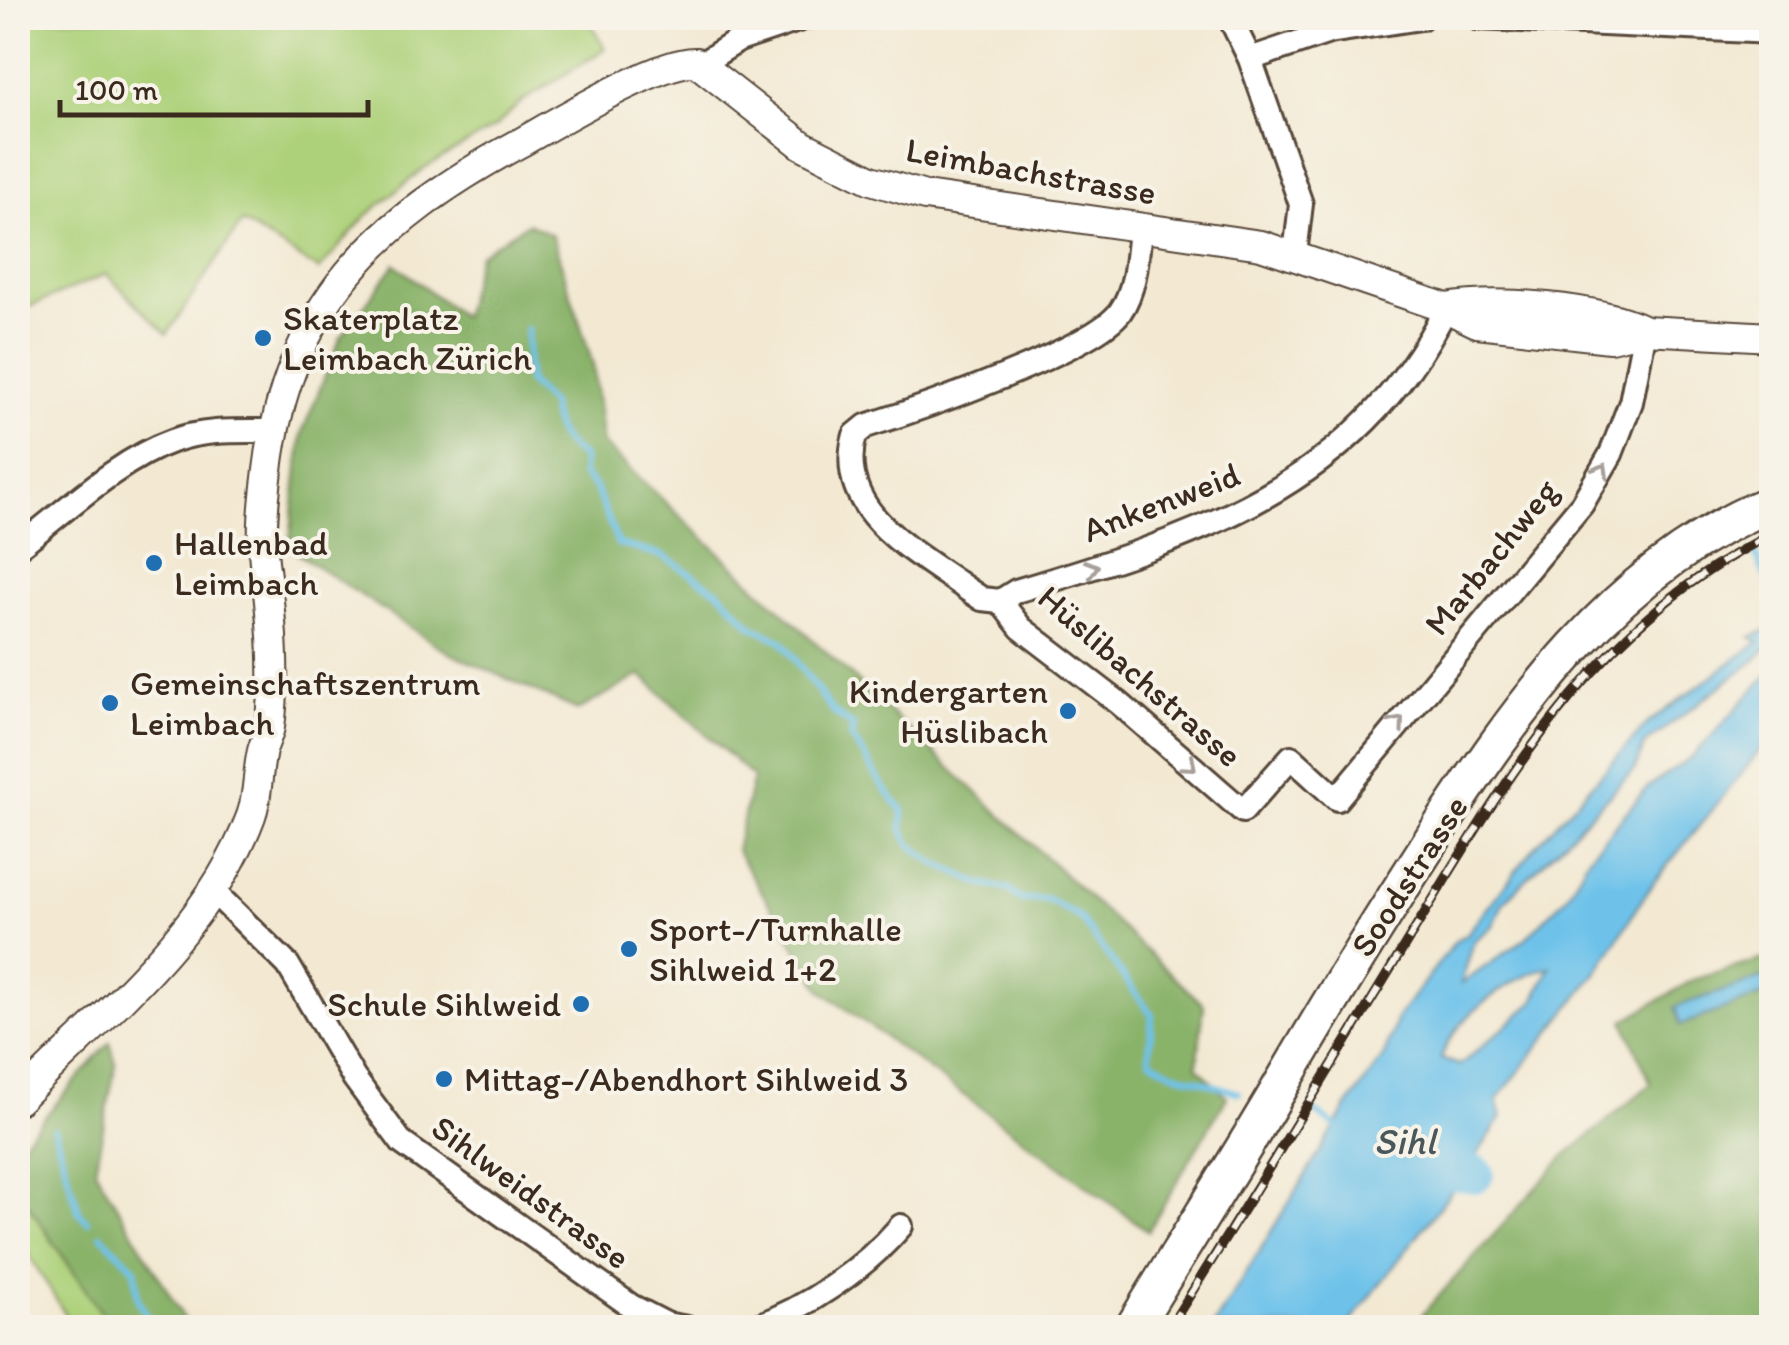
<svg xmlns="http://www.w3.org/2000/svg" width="1789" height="1345" viewBox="0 0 1789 1345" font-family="Itim,sans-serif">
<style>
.green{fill:#add17a;stroke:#747e4c;stroke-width:2.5}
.forest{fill:#8ab36a;stroke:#626e44;stroke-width:2.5}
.water{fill:#6ec2ea;stroke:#547684;stroke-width:2.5;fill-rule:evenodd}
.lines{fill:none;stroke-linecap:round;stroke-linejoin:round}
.stream{stroke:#6ec2ea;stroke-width:6}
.river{stroke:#6ec2ea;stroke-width:38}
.minor-casing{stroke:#574739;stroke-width:28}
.tertiary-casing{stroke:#574739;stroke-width:32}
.primary-casing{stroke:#574739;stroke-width:40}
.minor{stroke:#fff;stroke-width:22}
.tertiary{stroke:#fff;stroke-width:28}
.primary{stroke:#fff;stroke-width:35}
.rail-casing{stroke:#3b2a1e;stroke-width:10}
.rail{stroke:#f7f3e8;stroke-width:6;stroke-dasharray:19;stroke-linecap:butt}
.oneway{stroke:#a79f9a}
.poi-dot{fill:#1f6fb2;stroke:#f7f3e8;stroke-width:4}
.labels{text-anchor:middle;stroke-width:8;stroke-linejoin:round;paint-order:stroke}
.street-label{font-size:35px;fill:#3b2a1e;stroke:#f7f3e8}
.poi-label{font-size:35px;fill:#3b2a1e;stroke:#f7f3e8;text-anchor:start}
.water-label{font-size:38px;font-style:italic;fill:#4a585b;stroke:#f7f3e8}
</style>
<rect width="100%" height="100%" fill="#f7f3e8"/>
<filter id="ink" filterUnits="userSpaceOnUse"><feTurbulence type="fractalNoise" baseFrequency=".01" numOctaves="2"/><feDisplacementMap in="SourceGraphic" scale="20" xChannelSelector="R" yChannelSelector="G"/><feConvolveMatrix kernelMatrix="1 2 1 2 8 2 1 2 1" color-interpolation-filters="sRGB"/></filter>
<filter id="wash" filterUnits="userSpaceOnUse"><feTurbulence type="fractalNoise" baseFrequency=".0048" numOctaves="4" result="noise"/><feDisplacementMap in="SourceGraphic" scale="40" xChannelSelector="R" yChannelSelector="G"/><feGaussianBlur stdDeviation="2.25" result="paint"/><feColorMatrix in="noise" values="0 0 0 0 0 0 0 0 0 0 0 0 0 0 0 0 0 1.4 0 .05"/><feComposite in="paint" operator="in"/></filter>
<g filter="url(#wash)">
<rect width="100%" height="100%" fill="#f3e9d3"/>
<!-- green -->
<path class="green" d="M 18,18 L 588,18 L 605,49 L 520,103 L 495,127 L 423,169 L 366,216 L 319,270 L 242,222 L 167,334 L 106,274 L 24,309 L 18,289 Z
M 18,1190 L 111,1327 L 73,1327 L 18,1237 Z"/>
<!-- forest -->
<path class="forest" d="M 528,223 L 552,235 L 593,365 L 603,444 L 1204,1005 L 1197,1066 L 1227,1097 L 1148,1231 L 822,991 L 736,850 L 753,777 L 641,675 L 578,710 L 449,653 L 289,548 L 302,433 L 340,339 L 395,264 L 462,317 L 479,255 Z
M 1771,957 L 1771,1327 L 1410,1328 L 1563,1158 L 1651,1084 L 1624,1021 L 1693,980 Z
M 110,1042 L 116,1064 L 95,1169 L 189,1327 L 111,1327 L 18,1190 L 18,1147 Z"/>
<!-- water -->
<path class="water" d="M 1771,629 L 1771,644 L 1755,660 L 1645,744 L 1635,769 L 1503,903 L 1493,926 L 1474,941 L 1461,984 L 1526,938 L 1567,896 L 1590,855 L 1648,787 L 1693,756 L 1771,671 L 1771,737 L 1650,887 L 1597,972 L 1497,1100 L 1502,1117 L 1461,1179 L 1347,1327 L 1213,1327 L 1347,1107 L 1384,1056 L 1397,1018 L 1456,940 L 1467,934 L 1533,849 L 1648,723 L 1759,642 L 1750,637 ZM 1550,967 L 1534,1002 L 1460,1065 L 1441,1059 C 1455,1017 1508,979 1550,967 Z
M 1771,975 L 1771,992 L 1680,1025 L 1675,1007 Z"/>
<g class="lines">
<!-- stream -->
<path class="stream" d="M 527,329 L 528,382 L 551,405 C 552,428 562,444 583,457 L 583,476 L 595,487 L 618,544 L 663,556 L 721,593 L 752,626 L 782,641 L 833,712 L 853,726 L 851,737 C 870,761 880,788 903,810 L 902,829 L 909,843 L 933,862 L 980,884 L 1008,889 L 1021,900 L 1046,899 L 1079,917 L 1152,1015 L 1149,1059 L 1170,1071 L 1239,1093
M 1754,551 L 1772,591
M 1315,1112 L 1339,1128
M 54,1129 L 79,1212 L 88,1222
M 101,1235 L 135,1269 L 138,1300 L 154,1328"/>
<!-- river -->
<path class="river" d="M 1415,1169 L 1475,1174"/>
</g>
</g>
<g filter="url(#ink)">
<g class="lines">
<!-- minor casing -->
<g class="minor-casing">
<path id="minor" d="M 1230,18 L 1250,59 L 1301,204 L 1295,254
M 1477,18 L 1772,32
M 1250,59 L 1329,32 L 1421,18
M 701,64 L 739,40 L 804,18
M 1140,229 C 1137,257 1136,289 1120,312 C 1092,350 917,410 866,426 L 855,435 C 833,512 915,551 967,589 L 982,599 L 1000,601 L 1021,628 L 1119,703 L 1243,811 L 1291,757 L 1337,799 L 1582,504 L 1611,454 L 1631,402 L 1645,330
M 18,547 C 65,512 116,461 172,441 C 204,429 239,431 273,431
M 1000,601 L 1016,591 C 1195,537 1356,488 1446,308
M 215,893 L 288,965 L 354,1078 L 402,1143 L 631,1306 L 666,1324 L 687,1328
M 752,1328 C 807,1308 863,1270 901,1226"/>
</g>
<!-- tertiary casing -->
<g class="tertiary-casing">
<path id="tertiary" d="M 1446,308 C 1498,299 1598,307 1645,330
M 18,1100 C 103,1014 208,932 251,816 C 258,797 257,776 261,756 C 262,746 268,737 270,727 C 277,676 272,619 265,569 C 260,538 264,501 268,470 C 288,304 378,220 518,144 C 554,124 661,59 696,62 L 802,145 L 871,180 L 925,196 L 1261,245 L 1446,308 L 1477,323 L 1610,338 L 1645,330 L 1772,337"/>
</g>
<!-- primary casing -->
<g class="primary-casing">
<path id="primary" d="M 1133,1328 C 1181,1248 1232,1169 1279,1089 C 1327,1006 1377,925 1429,844 C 1517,709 1615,566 1772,503"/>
</g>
<!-- minor -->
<use href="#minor" class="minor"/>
<!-- tertiary -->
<use href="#tertiary" class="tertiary"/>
<!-- primary -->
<use href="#primary" class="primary"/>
<!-- rail casing -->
<g class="rail-casing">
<path id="rail" d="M 1169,1328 C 1247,1206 1321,1082 1396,960 C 1500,791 1586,627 1772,534"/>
</g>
<!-- rail -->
<use href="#rail" class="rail"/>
</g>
<!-- one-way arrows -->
<defs><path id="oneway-chevron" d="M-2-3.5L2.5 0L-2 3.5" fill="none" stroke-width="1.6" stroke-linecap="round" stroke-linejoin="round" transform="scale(2.5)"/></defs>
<g class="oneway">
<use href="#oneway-chevron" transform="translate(1602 470) rotate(-60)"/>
<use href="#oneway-chevron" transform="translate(1092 568) rotate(-17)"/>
<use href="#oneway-chevron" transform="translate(1398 723) rotate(-50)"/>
<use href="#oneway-chevron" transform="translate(1190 765) rotate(41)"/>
</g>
</g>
<!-- markers -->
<g class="poi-dot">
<circle cx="263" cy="338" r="10"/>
<circle cx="154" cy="563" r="10"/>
<circle cx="110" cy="703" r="10"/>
<circle cx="1068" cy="711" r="10"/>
<circle cx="629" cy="949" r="10"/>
<circle cx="581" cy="1004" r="10"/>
<circle cx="444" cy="1079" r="10"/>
</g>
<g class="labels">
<!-- street labels -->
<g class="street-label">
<text transform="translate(1031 171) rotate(10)" y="12">Leimbachstrasse</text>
<text transform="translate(1161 502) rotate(-21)" y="12">Ankenweid</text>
<text transform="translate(1491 557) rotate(-51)" y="12">Marbachweg</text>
<text transform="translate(1140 676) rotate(41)" y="12">Hüslibachstrasse</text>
<text transform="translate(1409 876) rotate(-57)" y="12">Soodstrasse</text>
<text transform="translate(531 1192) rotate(36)" y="12">Sihlweidstrasse</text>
</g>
<!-- poi labels -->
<g class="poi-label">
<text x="283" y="330">Skaterplatz<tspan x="283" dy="40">Leimbach Zürich</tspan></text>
<text x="174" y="555">Hallenbad<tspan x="174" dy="40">Leimbach</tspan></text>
<text x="130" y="695">Gemeinschaftszentrum<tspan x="130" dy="40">Leimbach</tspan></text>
<text x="1048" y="703" text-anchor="end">Kindergarten<tspan x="1048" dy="40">Hüslibach</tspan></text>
<text x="649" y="941">Sport-/Turnhalle<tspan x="649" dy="40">Sihlweid 1+2</tspan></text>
<text x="561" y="1016" text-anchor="end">Schule Sihlweid</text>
<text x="464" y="1091">Mittag-/Abendhort Sihlweid 3</text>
</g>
<!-- water labels -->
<g class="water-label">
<text x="1405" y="1154">Sihl</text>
</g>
</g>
<!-- margin -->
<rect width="1789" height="1345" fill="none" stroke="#f7f3e8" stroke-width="60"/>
<!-- scale -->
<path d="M60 100v15h308v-15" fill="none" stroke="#3b2a1e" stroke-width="5"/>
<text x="75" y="100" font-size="30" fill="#3b2a1e" stroke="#f7f3e8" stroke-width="8" paint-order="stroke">100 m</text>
</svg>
